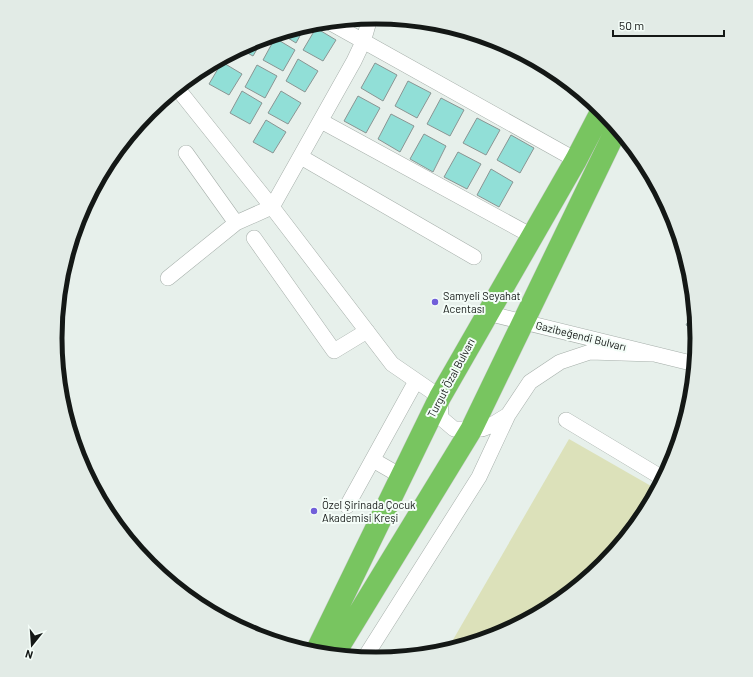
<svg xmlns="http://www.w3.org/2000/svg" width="753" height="677" viewBox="0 0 753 677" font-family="Barlow,sans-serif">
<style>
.green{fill:#dce1ba}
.building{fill:#91dfd7;stroke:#8a9593}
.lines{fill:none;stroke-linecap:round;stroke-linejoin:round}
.minor-casing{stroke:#a6afaa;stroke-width:16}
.highway-casing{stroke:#cbcccc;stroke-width:23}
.minor{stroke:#fff;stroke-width:15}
.highway{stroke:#78c560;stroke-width:22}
.poi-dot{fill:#715fd9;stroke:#f4fdf8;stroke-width:1.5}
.labels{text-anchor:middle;stroke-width:4;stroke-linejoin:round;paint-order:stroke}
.poi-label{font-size:11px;fill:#141816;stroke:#f4fdf8;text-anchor:start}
.street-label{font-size:11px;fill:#141816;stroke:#f4fdf8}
.rim{fill:none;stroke:#141816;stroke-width:5}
</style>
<rect width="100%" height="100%" fill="#e7f0eb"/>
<!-- green -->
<path class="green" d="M 569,439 L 658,490 L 644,517 L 604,566 L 555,606 L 499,636 L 457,649 L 450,645 Z"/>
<!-- building -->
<path class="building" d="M 306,25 L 296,43 L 280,33 Z
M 316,28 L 336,40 L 323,61 L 303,50 Z
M 275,38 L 295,50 L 283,71 L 263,60 Z
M 263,39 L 253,56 L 240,49 L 254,41 Z
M 298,59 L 318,71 L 305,92 L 286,81 Z
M 222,62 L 242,74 L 229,95 L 209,84 Z
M 375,63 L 397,75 L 383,101 L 361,88 Z
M 257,65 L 277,76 L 265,98 L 245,87 Z
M 408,81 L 431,93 L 417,118 L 395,106 Z
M 242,91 L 262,103 L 250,124 L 230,113 Z
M 281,91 L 301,103 L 288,124 L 268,113 Z
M 358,96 L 380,108 L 366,133 L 344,121 Z
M 441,98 L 464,110 L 450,136 L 427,124 Z
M 391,114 L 414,126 L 400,152 L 378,139 Z
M 477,118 L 500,130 L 486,155 L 463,143 Z
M 266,120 L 286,132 L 273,153 L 253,142 Z
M 424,134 L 446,146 L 433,172 L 410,159 Z
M 511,135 L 534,148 L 520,173 L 497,160 Z
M 458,152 L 481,164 L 467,189 L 444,177 Z
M 491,169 L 513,182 L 499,207 L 477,195 Z
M 695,309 L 697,331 L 686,325 Z"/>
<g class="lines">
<!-- minor casing -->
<g class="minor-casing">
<path id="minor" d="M 329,22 L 576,160
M 177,88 L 272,207 L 392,364 L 440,397 L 441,418 L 454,429 L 482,429 L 490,426 L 508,415 L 530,382 L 560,362 L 590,352 L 652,354
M 321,121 L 532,236
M 186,153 L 236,223
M 301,157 L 474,257
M 254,238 L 334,351 L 367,331
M 168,278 L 236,223 L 272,207 L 354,61 L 363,42 L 370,18
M 487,313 L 695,364
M 566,420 L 664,479
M 373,460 L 401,476
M 347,506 L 416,381
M 362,659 L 367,654 L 479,477 L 508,415"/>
</g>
<!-- highway casing -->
<g class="highway-casing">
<path id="highway" d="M 315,654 L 440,397 L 576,160 L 602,110
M 333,656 L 471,430 L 617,128"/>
</g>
<!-- minor -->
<use href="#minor" class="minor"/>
<!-- highway -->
<use href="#highway" class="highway"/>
</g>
<!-- markers -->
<g class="poi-dot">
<circle cx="435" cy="302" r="4"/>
<circle cx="314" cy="511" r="4"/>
</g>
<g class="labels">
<!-- poi labels -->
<g class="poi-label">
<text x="443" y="300">Samyeli Seyahat<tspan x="443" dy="13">Acentası</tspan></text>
<text x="322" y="509">Özel Şirinada Çocuk<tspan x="322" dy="13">Akademisi Kreşi</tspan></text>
</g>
<!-- street labels -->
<g class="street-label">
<text transform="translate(581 336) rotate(14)" y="4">Gazibeğendi Bulvarı</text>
<text transform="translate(451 378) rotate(-62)" y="4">Turgut Özal Bulvarı</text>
</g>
</g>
<!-- crop -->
<path d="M0 0H753V677H0ZM62 338a314 314 0 1 1 628 0a314 314 0 1 1-628 0Z" fill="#e2ebe6" fill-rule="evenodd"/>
<path class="rim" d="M62 338a314 314 0 1 1 628 0a314 314 0 1 1-628 0Z"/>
<!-- north arrow -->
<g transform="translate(32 645) rotate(197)" stroke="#f4fdf8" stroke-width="3" paint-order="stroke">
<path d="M0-3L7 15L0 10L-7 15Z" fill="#141816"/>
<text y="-6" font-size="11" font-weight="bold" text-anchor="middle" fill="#141816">N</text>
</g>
<!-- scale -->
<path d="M613 30v6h111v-6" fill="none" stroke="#141816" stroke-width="2"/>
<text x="619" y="30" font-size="12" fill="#141816" stroke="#f4fdf8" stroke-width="3" paint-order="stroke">50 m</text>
</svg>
